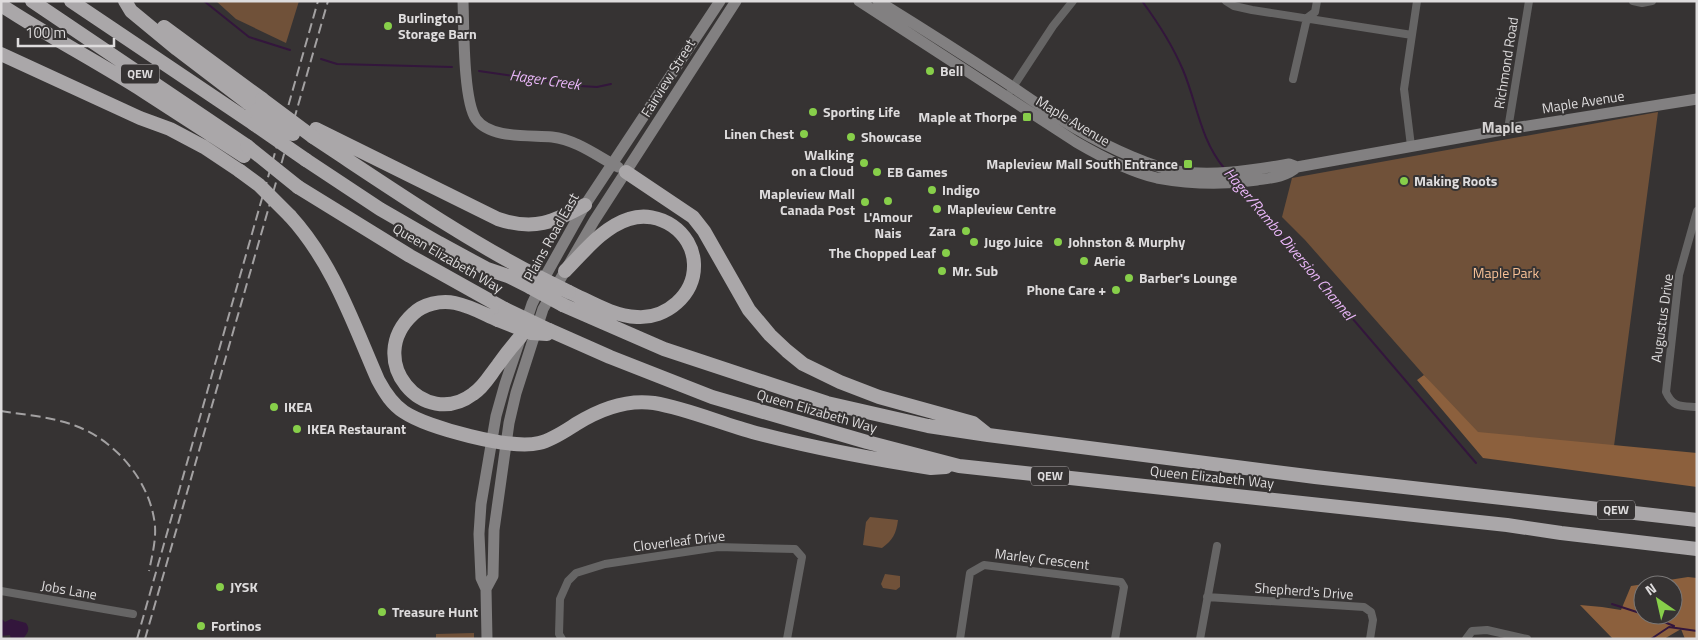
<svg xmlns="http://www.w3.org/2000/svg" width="1698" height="640" viewBox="0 0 1698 640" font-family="'Titillium Web',sans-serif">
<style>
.green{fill:#705139}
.forest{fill:#8c603d;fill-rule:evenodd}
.water{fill:#33163c}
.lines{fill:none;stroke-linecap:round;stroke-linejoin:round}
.stream{stroke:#33163c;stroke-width:2}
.street{stroke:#666565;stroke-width:8}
.secondary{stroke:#828081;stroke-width:11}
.highway{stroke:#aaa7a9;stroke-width:14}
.rail{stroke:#a3a1a2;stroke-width:2;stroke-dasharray:10 5;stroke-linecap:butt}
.highway-bridge{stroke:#aaa7a9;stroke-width:14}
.poi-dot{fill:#87cf4a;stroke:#363333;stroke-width:2}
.labels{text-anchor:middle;stroke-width:4;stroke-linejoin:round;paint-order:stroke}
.shield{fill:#363333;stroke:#aca9aa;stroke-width:1}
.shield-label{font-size:12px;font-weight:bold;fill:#dedcdd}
.poi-label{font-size:14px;font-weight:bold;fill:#dedcdd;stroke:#363333;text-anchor:start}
.street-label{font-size:14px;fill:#dedcdd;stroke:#363333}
.park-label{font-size:14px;fill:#f7c096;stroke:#363333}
.water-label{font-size:15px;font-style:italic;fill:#eab7f9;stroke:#363333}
.neighbourhood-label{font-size:15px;font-weight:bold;fill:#d6d3d3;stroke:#363333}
</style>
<rect width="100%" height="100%" fill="#363333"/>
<!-- green -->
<path class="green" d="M 216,1 L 299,1 L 286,43 L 236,19 Z
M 1658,112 L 1614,446 L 1475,433 L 1305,240 L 1282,217 L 1292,178 Z
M 870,517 L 898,520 C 896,534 893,540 882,548 L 863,545 L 866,522 Z
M 885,574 L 900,576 L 900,587 L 896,590 L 883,588 L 881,584 Z
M 474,633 L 474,639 L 436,639 L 436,634 Z"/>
<!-- forest -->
<path class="forest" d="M 1424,375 L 1478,432 L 1697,453 L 1697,487 L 1483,458 L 1417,380 Z
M 1688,577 L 1697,578 L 1697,639 L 1685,639 L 1681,629 L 1664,639 L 1613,639 L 1580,605 L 1602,607 L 1621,610 L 1631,586 ZM 1643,585 L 1673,585 L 1673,615 L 1643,615 Z"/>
<!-- water -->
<path class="water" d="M 1,618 L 5,622 L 11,619 L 26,623 C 31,630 27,633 23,639 L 11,639 L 10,635 L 1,636 Z"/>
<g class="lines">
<!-- stream -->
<path class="stream" d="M 204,1 L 249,37 L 290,50
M 1142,1 C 1159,24 1172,44 1183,70 C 1197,103 1200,139 1224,168
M 321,59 L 337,64 L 452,67
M 479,71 L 580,86 L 597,87 L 611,84
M 1240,187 L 1476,463
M 1612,604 L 1643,614
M 1647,615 L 1674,626
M 1651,639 L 1669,627 L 1697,631"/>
<!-- street -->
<path class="street" d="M 1226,1 L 1234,6 L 1252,10 L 1412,35
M 1633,1 L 1642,3 L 1652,1
M 1293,79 L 1307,18 L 1315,12 L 1317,1
M 1011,90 L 1053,26 L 1073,1
M 1508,129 L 1529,1
M 1411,146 L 1404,89 L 1417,1
M 1697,211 L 1679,275 L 1666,392 C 1673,408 1681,406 1697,407
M 1,591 L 133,614
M 1207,597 L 1364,607 L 1371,612 L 1373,620 L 1370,639
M 562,639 L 559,634 L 560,599 L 568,581 L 576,573 L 605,564 L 718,547 L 795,549 L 802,557 L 787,639
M 960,639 L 970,573 L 984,565 L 1121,582 L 1124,587 L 1115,639
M 1200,639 L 1217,546
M 1466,639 L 1472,631 L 1487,630 L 1527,639"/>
<!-- secondary -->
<path class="secondary" d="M 463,1 C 464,27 463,100 476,119 C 490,139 530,135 552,137 C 577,140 597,156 618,167
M 859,1 L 1076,142 C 1100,156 1130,172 1157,178 C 1190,184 1224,185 1257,180 C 1271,178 1286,177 1297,167
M 878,1 C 920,27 961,53 1002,80 C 1047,110 1083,137 1133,157 C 1147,163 1161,168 1176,171 C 1214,177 1252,170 1289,164 L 1297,167 L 1508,129 L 1697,99
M 486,589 L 493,576 L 494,530 L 509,423 L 516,393 L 543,309 L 594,221 L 736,1
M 487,639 L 486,589 L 481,578 L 479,534 L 481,504 L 496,416 L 505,384 L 532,304 L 547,273 L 585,205 L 720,1"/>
<!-- highway -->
<path class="highway" d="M 32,1 L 247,146
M 71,1 L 254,124
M 125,1 L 131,11 L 177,49 L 257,110
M 1,5 C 48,36 98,62 145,92 C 178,113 211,135 244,156
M 164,27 L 262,99
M 1,54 L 140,118 L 170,129 L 204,147 L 240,171
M 316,129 L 498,219 C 534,231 554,222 585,205
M 313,137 C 386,185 458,235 535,275
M 306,160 L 380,209 L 439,243 L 487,269 L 508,276 L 530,287
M 626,172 L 693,217 L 704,231 L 749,310 L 770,335 L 787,351 L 803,364 L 840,382 L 879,397 L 973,423 L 988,435
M 298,187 L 410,256 L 505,309
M 290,216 C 333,263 353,323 378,380 C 385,393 392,404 404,412 C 428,428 511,450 539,443 C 552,440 565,431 576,424 C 600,409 626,399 654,403 C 689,409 722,424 756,433 C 814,448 872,459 931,468 L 946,467
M 565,271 C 583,253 603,227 629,219 C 659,209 693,232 694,264 C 695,295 666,319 637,317 C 613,316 591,302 569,292
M 563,305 L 664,349 L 827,403 L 928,426 L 988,435 L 1315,477 L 1697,520
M 498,320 C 484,314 470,306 455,303 C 441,300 423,304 413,314 C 363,360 424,431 473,394 C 484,387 490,375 498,365 C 505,355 513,345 521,336
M 549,330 L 610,357 L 712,397 L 867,442 L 959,466 L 1507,525 L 1561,533 L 1697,549"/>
<!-- rail -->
<path class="rail" d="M 1,411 C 26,415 53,417 76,426 C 116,441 151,482 155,526 C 156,541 152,556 149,571
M 137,639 L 318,1
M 145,639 L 328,1"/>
<!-- highway-bridge -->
<path class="highway-bridge" d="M 262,99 L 313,137
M 257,110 L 293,134
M 254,124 L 306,160
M 247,146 L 298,187
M 240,171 L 259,185 L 290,216
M 535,275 L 569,292
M 530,287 L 563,305
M 505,309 L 549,330
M 498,320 L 531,333 L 547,334"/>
</g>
<!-- markers -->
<g class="poi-dot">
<circle cx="388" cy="26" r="5"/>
<circle cx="930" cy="71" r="5"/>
<circle cx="813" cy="112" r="5"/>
<rect x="1022" y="112" width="10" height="10" rx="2.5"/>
<circle cx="804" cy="134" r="5"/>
<circle cx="851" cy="137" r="5"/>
<circle cx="864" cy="163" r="5"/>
<rect x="1183" y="159" width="10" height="10" rx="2.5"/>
<circle cx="877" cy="172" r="5"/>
<circle cx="1404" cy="181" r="5"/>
<circle cx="932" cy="190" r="5"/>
<circle cx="888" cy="201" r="5"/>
<circle cx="865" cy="202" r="5"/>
<circle cx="937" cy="209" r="5"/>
<circle cx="966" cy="231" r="5"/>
<circle cx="974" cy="242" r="5"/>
<circle cx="1058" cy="242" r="5"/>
<circle cx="946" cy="253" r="5"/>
<circle cx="1084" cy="261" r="5"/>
<circle cx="942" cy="271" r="5"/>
<circle cx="1129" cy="278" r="5"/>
<circle cx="1116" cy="290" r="5"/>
<circle cx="274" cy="407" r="5"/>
<circle cx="297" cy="429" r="5"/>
<circle cx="220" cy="587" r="5"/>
<circle cx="382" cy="612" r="5"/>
<circle cx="201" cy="626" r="5"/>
</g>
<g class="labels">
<!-- shield labels -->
<g class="shield">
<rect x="121" y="64.5" width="38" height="19" rx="4"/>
<rect x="1031" y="466.5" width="38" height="19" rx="4"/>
<rect x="1597" y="500.5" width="38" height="19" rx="4"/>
</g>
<g class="shield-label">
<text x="140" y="78">QEW</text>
<text x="1050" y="480">QEW</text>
<text x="1616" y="514">QEW</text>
</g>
<!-- poi labels -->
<g class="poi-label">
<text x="398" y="23">Burlington<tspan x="398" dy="16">Storage Barn</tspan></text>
<text x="940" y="76">Bell</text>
<text x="823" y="117">Sporting Life</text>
<text x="1017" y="122" text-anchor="end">Maple at Thorpe</text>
<text x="794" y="139" text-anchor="end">Linen Chest</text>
<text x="861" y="142">Showcase</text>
<text x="854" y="160" text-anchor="end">Walking<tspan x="854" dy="16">on a Cloud</tspan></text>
<text x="1178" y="169" text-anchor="end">Mapleview Mall South Entrance</text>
<text x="887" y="177">EB Games</text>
<text x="1414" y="186">Making Roots</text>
<text x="942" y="195">Indigo</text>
<text x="855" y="199" text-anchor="end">Mapleview Mall<tspan x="855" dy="16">Canada Post</tspan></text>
<text x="947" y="214">Mapleview Centre</text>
<text x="888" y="222" text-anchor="middle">L'Amour<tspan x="888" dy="16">Nais</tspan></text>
<text x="956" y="236" text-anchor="end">Zara</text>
<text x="984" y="247">Jugo Juice</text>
<text x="1068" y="247">Johnston &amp; Murphy</text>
<text x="936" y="258" text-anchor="end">The Chopped Leaf</text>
<text x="1094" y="266">Aerie</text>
<text x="952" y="276">Mr. Sub</text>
<text x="1139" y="283">Barber's Lounge</text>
<text x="1106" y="295" text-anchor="end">Phone Care +</text>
<text x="284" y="412">IKEA</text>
<text x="307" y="434">IKEA Restaurant</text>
<text x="230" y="592">JYSK</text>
<text x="392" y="617">Treasure Hunt</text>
<text x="211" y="631">Fortinos</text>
</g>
<!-- street labels -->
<g class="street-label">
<text transform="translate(1506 63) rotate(-81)" y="5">Richmond Road</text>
<text transform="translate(668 78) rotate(-58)" y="5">Fairview Street</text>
<text transform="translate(1583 102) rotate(-9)" y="5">Maple Avenue</text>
<text transform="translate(1073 121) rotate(31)" y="5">Maple Avenue</text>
<text transform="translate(551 237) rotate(-61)" y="5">Plains Road East</text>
<text transform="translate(448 258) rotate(30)" y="5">Queen Elizabeth Way</text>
<text transform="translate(1662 318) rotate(-82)" y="5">Augustus Drive</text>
<text transform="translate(817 411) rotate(16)" y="5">Queen Elizabeth Way</text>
<text transform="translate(1212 477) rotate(6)" y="5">Queen Elizabeth Way</text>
<text transform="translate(679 541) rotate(-7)" y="5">Cloverleaf Drive</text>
<text transform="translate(1042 559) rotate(7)" y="5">Marley Crescent</text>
<text transform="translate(69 590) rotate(10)" y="5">Jobs Lane</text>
<text transform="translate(1304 591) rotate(4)" y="5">Shepherd's Drive</text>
</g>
<!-- park labels -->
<g class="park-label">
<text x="1506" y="278">Maple Park</text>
</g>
<!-- water labels -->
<g class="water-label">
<text transform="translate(545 80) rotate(8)" y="5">Hager Creek</text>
<text transform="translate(1289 244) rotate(50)" y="5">Hager/Rambo Diversion Channel</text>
</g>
<!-- neighbourhood labels -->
<g class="neighbourhood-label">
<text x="1502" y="133">Maple</text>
</g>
</g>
<!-- border -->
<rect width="1698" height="640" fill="none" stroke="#dedcdd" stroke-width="5"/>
<!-- north arrow -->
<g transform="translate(1658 600) rotate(326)"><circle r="24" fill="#363333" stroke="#797777"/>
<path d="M0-4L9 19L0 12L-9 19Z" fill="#87cf4a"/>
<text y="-8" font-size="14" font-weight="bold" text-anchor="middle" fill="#dedcdd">N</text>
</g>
<!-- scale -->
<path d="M18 38v8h96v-8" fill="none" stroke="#dedcdd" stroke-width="2.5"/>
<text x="25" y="38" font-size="15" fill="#dedcdd" stroke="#363333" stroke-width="4" paint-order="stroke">100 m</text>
</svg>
